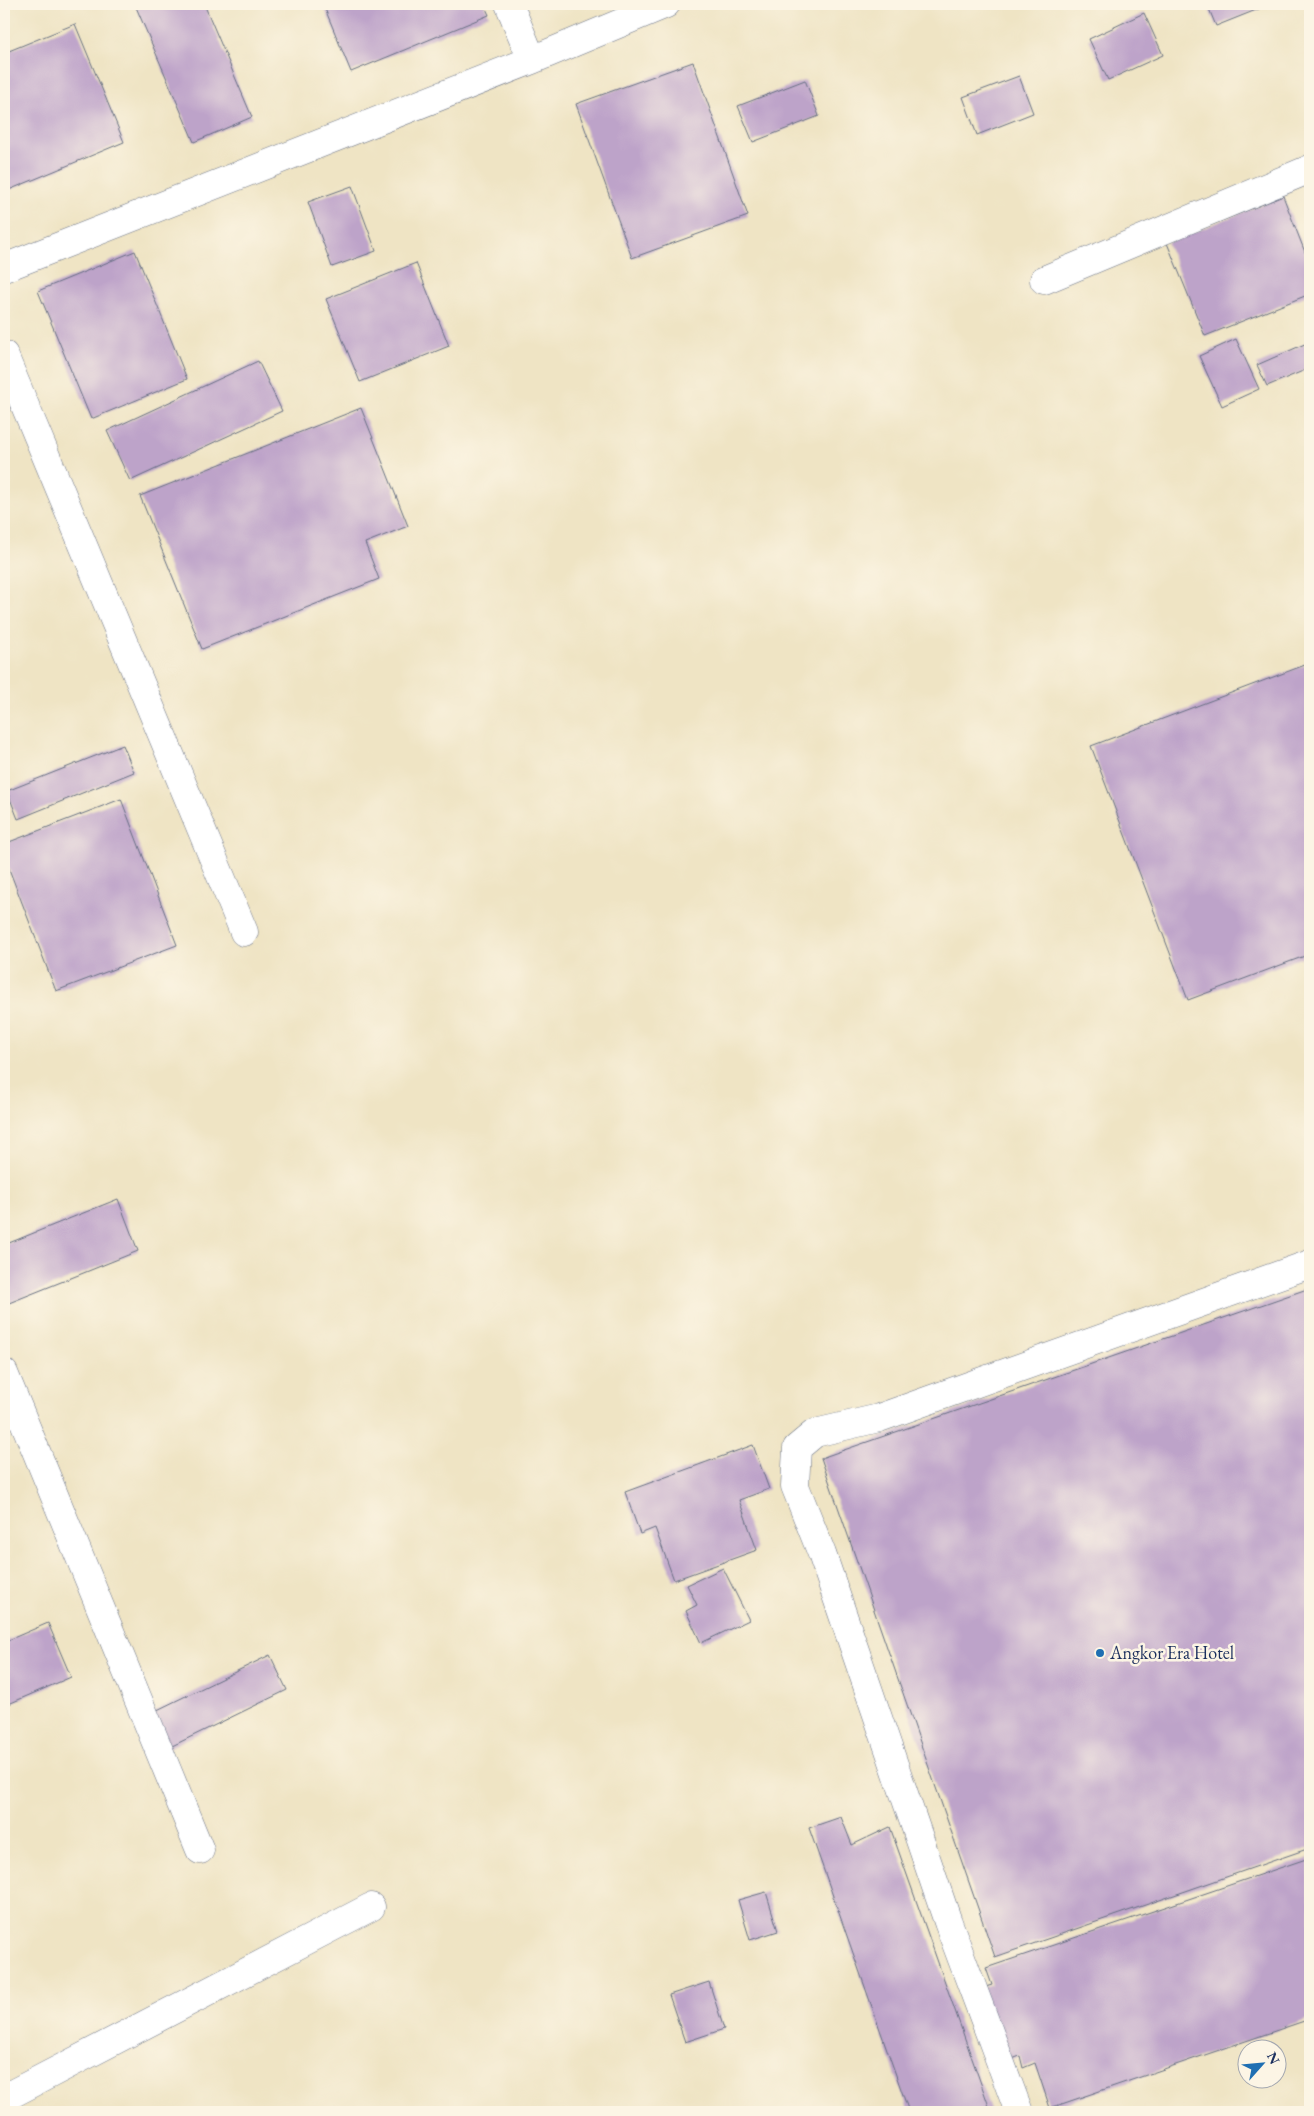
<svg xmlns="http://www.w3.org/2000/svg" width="1314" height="2116" viewBox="0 0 1314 2116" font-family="'EB Garamond',serif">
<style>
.building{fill:#bda3c9}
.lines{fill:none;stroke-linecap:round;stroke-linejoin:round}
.minor-casing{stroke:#656e82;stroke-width:29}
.minor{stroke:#fff;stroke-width:28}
.poi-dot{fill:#1f6fb2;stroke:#fcf5e5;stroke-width:2}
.labels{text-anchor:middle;stroke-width:5;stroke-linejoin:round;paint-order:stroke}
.poi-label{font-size:18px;fill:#1b2f5e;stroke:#fcf5e5;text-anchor:start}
</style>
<rect width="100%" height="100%" fill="#fcf5e5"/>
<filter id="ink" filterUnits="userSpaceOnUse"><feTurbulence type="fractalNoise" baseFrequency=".02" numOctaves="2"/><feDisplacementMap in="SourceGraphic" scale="10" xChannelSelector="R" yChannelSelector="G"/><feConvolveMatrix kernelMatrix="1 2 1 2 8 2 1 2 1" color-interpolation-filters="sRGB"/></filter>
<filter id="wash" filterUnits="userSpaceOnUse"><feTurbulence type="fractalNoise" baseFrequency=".0096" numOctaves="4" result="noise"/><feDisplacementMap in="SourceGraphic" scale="20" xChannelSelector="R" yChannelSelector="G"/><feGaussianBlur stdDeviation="1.12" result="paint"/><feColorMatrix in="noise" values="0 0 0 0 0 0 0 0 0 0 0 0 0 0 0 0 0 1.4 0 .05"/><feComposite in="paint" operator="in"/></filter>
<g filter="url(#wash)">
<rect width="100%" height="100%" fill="#efe4c4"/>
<g id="blocks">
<!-- building -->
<path class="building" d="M 142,4 L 204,4 L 252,117 L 194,142 L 136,7 Z
M 323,4 L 484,4 L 489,15 L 351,72 Z
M 1207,4 L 1271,4 L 1216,26 Z
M 1144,13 L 1163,55 L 1108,80 L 1089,39 Z
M 75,24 L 124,142 L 4,192 L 4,53 Z
M 693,62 L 748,216 L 632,258 L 576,104 Z
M 1019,76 L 1033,113 L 977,135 L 963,97 Z
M 805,80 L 819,116 L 753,142 L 738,106 Z
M 352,186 L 376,251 L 332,267 L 308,202 Z
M 1283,196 L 1310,265 L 1310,294 L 1205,336 L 1167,243 Z
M 135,251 L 187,379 L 91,419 L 38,291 Z
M 416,263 L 449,346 L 360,382 L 326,299 Z
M 1236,339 L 1259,389 L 1222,406 L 1199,356 Z
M 1307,343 L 1310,350 L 1310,368 L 1267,386 L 1257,365 Z
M 258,361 L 282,411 L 130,481 L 107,431 Z
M 361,408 L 408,526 L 365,543 L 379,579 L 202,649 L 140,496 Z
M 1305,665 L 1310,679 L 1310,954 L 1188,1000 L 1091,746 Z
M 123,745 L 134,772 L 18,819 L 7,791 Z
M 121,799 L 177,945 L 56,991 L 4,856 L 4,844 Z
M 118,1199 L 138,1251 L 4,1305 L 4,1245 Z
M 1310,1288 L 1310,1848 L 995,1957 L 821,1458 Z
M 753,1445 L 769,1489 L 739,1500 L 757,1550 L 674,1580 L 655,1528 L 640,1534 L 625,1492 Z
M 723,1568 L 749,1620 L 701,1643 L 686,1611 L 697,1605 L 687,1585 Z
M 48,1623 L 71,1677 L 4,1706 L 4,1642 Z
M 270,1655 L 287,1690 L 168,1748 L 151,1713 Z
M 841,1817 L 852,1845 L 890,1827 L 991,2112 L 909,2112 L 809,1828 Z
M 1309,1858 L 1310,2019 L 1050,2108 L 1035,2063 L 1023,2068 L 1020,2056 L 1004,2062 L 979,1989 L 992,1985 L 986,1968 Z
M 766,1892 L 778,1931 L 750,1940 L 738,1900 Z
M 709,1982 L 724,2029 L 685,2042 L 669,1995 Z"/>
</g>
</g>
<g filter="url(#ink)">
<use href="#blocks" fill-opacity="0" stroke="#656e82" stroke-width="1"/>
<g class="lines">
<!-- minor casing -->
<g class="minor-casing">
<path id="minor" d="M 509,4 L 532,60
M 4,268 L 532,60 L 666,4
M 1044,280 L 1310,169
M 4,355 L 244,932
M 4,1373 L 200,1850
M 4,2098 L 371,1907
M 1019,2112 L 948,1922 L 822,1554 L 795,1486 L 797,1448 L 815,1433 L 879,1418 L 1310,1264"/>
</g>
<!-- minor -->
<use href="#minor" class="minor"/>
</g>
</g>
<!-- markers -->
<circle class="poi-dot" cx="1100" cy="1653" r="5"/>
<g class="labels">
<!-- poi labels -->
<g class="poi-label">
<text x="1110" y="1659">Angkor Era Hotel</text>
</g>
</g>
<!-- margin -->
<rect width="1314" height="2116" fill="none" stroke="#fcf5e5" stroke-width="20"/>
<!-- north arrow -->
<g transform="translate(1262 2064) rotate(63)"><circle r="24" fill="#fcf5e5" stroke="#a2a6af"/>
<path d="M0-4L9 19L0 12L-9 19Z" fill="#1f6fb2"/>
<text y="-8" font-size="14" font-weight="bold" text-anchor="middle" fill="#1b2f5e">N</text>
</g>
</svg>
